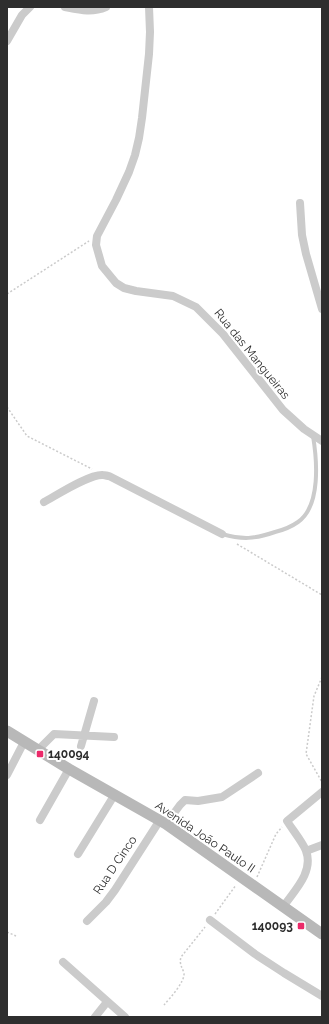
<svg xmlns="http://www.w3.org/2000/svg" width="329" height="1024" viewBox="0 0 329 1024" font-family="Raleway,sans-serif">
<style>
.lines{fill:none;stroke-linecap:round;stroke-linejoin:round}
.path{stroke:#cbcbcb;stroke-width:1.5;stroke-dasharray:2 2;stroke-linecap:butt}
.service{stroke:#cbcbcb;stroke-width:4}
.minor{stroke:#cbcbcb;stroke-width:8}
.secondary{stroke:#b8b8b8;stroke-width:11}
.poi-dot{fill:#eb2a69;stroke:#fff;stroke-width:1.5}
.labels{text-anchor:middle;stroke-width:4;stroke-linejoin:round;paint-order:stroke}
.street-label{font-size:12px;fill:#2e2e2e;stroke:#fff}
.poi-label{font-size:12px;font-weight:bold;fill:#2e2e2e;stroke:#fff;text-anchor:start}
</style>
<rect width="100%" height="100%" fill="#fff"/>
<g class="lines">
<!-- path -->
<path class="path" d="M 7,294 L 89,241
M 7,407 L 27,436 L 92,469
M 237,544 L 322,595
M 322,677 L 314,696 L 306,754 L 322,782
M 257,877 L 276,834 L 282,827
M 215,914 L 236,885
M 7,932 L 16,936
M 164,1005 C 170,998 185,982 184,973 C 182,967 179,964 181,957 L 205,927"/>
<!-- service -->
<path class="service" d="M 222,534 C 243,540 254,539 275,532 C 283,530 291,527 298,522 C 321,506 317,460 313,436"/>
<!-- minor -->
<path class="minor" d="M 65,7 C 80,10 92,13 106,7
M 149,7 L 150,32 L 149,54 L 142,118 L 139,138 L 135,155 L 129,172 L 116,200 L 97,236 L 96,245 L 102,266 L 116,283 L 124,288 L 136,291 L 173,296 L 196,307 L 223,334 L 283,410 L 304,429 L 322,441
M 7,41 L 22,15 L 30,7
M 300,203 L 302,235 L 306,254 L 322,309
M 44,502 C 57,495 89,474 103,475 C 105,475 107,476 109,476 L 222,534
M 81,746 L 94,701
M 38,750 L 54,734 L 114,737
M 7,775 L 24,742
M 40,820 L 69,769
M 166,824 L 180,805 L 185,800 L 198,801 L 222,797 L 258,773
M 306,851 L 322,845
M 78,854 L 115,794
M 283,907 C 294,891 314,872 306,851 C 304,844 292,829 287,821 L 322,792
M 210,920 L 255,954 L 284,973 L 322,996
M 87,921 L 106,902 L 115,890 L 160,820
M 63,962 L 125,1017
M 95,1017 L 107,1002"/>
<!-- secondary -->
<path class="secondary" d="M 7,731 L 69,769 L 166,824 L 322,934"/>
</g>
<!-- markers -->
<g class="poi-dot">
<rect x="36" y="750" width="8" height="8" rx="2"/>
<rect x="297" y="922" width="8" height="8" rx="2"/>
</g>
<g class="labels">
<!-- street labels -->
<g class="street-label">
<text transform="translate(252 354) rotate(51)" y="4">Rua das Mangueiras</text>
<text transform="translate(205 837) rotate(34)" y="4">Avenida João Paulo II</text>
<text transform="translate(115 865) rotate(-56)" y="4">Rua D Cinco</text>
</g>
<!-- poi labels -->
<g class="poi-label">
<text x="48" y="758">140094</text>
<text x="293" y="930" text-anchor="end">140093</text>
</g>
</g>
<!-- border -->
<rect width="329" height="1024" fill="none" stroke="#2e2e2e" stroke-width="16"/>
</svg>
